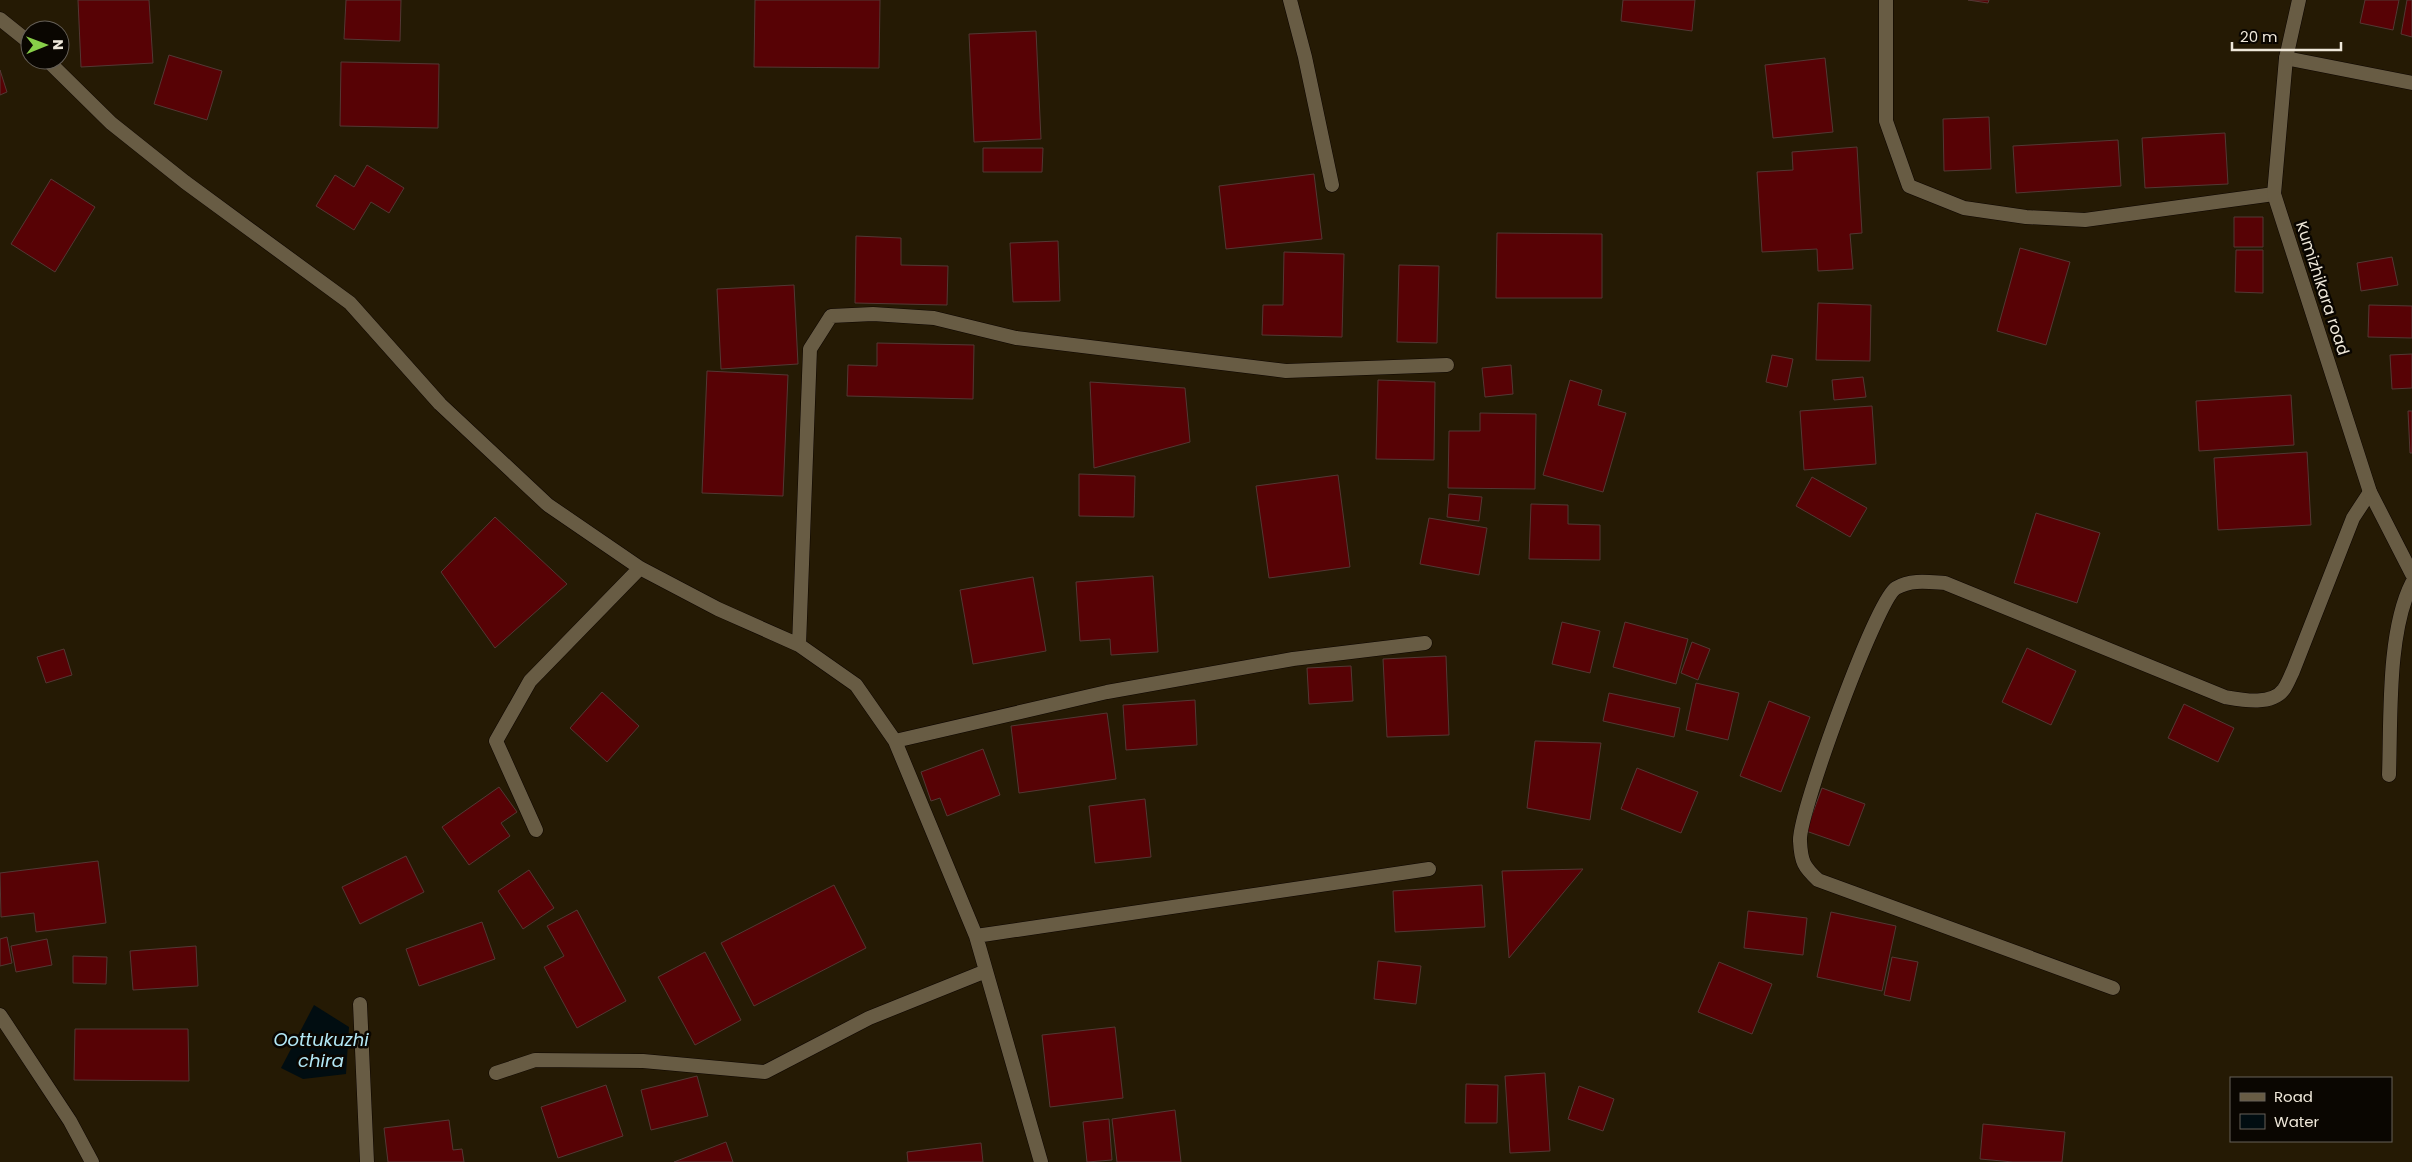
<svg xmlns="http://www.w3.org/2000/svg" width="2412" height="1162" viewBox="0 0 2412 1162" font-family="Poppins,sans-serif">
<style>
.water{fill:#010d11}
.building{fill:#570205;stroke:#533834}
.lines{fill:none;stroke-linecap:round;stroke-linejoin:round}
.minor-casing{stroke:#0d0500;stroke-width:15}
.tertiary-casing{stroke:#0d0500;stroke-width:15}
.minor{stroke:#685c44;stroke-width:14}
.tertiary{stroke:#685c44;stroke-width:14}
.labels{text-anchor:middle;stroke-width:5;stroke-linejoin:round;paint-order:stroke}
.street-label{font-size:16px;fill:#efe8da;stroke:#0a0601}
.water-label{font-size:18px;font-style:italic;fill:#b3e8f6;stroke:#0a0601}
</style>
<rect width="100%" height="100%" fill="#251a04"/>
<!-- water -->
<path class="water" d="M 314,1005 L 349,1027 L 346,1074 L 303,1079 L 281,1068 Z"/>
<!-- building -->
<path class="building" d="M 78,0 L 149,0 L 153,63 L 81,67 Z
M 346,0 L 401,0 L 400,41 L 344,39 Z
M 755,0 L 880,0 L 879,68 L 754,67 Z
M 1623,0 L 1695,0 L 1692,31 L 1621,21 Z
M 1968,0 L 1989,0 L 1988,3 Z
M 2365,0 L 2399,0 L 2393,30 L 2360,23 Z
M 2407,0 L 2412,0 L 2412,37 L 2401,34 Z
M 1036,31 L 1041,139 L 974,142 L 969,34 Z
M 169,55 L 222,71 L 207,120 L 154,104 Z
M 1825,58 L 1833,132 L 1773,138 L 1765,65 Z
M 341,62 L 439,64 L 438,128 L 340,126 Z
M 0,70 L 7,92 L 0,95 Z
M 1989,117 L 1991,169 L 1944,171 L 1943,119 Z
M 2225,133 L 2228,184 L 2145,188 L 2142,138 Z
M 2118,140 L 2121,186 L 2016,193 L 2013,146 Z
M 1857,147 L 1862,233 L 1850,234 L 1853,269 L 1818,271 L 1817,249 L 1762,252 L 1757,172 L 1793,170 L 1792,152 Z
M 983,148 L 1043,148 L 1042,172 L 983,172 Z
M 367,165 L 404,188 L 389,213 L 371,202 L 354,230 L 316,206 L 335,175 L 354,187 Z
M 1314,174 L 1322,239 L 1226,249 L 1219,186 Z
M 51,179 L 95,207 L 55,272 L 11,244 Z
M 2234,217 L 2263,217 L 2263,247 L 2234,247 Z
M 1497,233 L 1602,234 L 1602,298 L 1496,298 Z
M 856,236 L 901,238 L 901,265 L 948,266 L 947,305 L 855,303 Z
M 1058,241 L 1060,301 L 1013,302 L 1010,243 Z
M 2020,248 L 2070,262 L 2046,345 L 1997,331 Z
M 2236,250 L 2263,250 L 2263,293 L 2235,292 Z
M 1284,252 L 1344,254 L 1342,337 L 1262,335 L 1263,305 L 1283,305 Z
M 2392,257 L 2398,285 L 2361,291 L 2357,263 Z
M 1399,265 L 1439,266 L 1437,343 L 1397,342 Z
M 794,285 L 798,364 L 721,369 L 717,289 Z
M 1818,303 L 1871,305 L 1870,361 L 1816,360 Z
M 2369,305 L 2412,306 L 2412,338 L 2368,337 Z
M 877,343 L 974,345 L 973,399 L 847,396 L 848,365 L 877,366 Z
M 2412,354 L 2412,388 L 2392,389 L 2390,355 Z
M 1772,355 L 1793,359 L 1787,387 L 1766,382 Z
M 1511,365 L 1513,394 L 1485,397 L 1482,368 Z
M 707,371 L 788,375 L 783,496 L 702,493 Z
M 1863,377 L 1866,397 L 1834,400 L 1832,380 Z
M 1378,380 L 1435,382 L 1434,460 L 1376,459 Z
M 1570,380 L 1602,390 L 1598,405 L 1626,413 L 1603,492 L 1543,475 Z
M 1090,382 L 1185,388 L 1190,442 L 1094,468 Z
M 2291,395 L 2294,445 L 2199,451 L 2196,401 Z
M 1872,406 L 1876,464 L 1804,470 L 1800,411 Z
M 2408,411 L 2412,411 L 2412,453 L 2410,453 Z
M 1480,413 L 1536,414 L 1535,489 L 1448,488 L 1449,431 L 1480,431 Z
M 2307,452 L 2311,525 L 2218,530 L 2214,458 Z
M 1079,474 L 1135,476 L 1134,517 L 1079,516 Z
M 1338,475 L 1350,567 L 1269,578 L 1256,486 Z
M 1812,477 L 1867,508 L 1850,537 L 1796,506 Z
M 1449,494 L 1482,497 L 1479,521 L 1447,517 Z
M 1531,504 L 1568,505 L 1568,524 L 1600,525 L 1600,560 L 1529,559 Z
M 2036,513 L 2100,533 L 2077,603 L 2014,583 Z
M 495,517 L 567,584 L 495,648 L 441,572 Z
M 1429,518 L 1487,528 L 1479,575 L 1420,564 Z
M 1153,576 L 1158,652 L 1111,655 L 1110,639 L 1080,641 L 1076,582 Z
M 1033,577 L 1046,651 L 973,664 L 960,590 Z
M 1562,622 L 1600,631 L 1590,673 L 1552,664 Z
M 1625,622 L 1688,639 L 1676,684 L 1613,667 Z
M 1692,642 L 1710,649 L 1698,680 L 1681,673 Z
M 2027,648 L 2076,671 L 2051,725 L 2002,702 Z
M 64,649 L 72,675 L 46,683 L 37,657 Z
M 1446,656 L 1449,735 L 1387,737 L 1383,659 Z
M 1351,666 L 1353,701 L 1309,704 L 1307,668 Z
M 1696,683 L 1739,693 L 1728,740 L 1686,730 Z
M 602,692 L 639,726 L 607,762 L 570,728 Z
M 1609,693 L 1680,708 L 1674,737 L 1603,721 Z
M 1195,700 L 1197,745 L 1126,750 L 1123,705 Z
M 1769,701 L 1810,717 L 1781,792 L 1740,776 Z
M 2184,704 L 2234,728 L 2218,762 L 2168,738 Z
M 1107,713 L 1116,779 L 1019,793 L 1011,726 Z
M 1535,741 L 1601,743 L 1590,820 L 1527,808 Z
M 983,749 L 1000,795 L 947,816 L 940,798 L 931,801 L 921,772 Z
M 1637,768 L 1698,792 L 1681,833 L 1621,809 Z
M 499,787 L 517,812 L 501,823 L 510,836 L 469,865 L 442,827 Z
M 1822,788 L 1865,804 L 1849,846 L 1806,831 Z
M 1145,799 L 1151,857 L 1095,863 L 1089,806 Z
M 406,856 L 424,892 L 360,924 L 342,887 Z
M 98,861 L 106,923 L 36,932 L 34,913 L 1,917 L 0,873 Z
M 1583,869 L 1509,958 L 1502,871 Z
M 529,870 L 554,908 L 523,929 L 498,891 Z
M 834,885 L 866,948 L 754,1006 L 721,943 Z
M 1482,885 L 1485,927 L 1395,932 L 1393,891 Z
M 577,910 L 626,1001 L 577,1028 L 544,967 L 564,956 L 547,926 Z
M 1748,911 L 1807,918 L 1803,955 L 1744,948 Z
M 1831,912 L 1896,926 L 1882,991 L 1817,977 Z
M 482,922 L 495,959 L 419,986 L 406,949 Z
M 7,937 L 12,963 L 0,966 L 0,939 Z
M 47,939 L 52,965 L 16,972 L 11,946 Z
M 196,946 L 198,986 L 133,990 L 130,951 Z
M 705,952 L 741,1020 L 695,1045 L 658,977 Z
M 73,956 L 107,957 L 106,984 L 73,983 Z
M 1892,957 L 1918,962 L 1910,1001 L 1884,995 Z
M 1378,961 L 1421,966 L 1416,1004 L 1374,999 Z
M 1719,962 L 1772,984 L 1752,1034 L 1698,1012 Z
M 1115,1027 L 1123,1098 L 1050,1107 L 1042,1035 Z
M 75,1029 L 188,1029 L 189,1081 L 74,1080 Z
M 1545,1073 L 1550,1151 L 1510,1153 L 1505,1076 Z
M 697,1076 L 708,1116 L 651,1130 L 641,1090 Z
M 1466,1084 L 1498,1085 L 1497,1123 L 1465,1123 Z
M 606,1085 L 623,1136 L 558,1158 L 541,1107 Z
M 1579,1086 L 1614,1099 L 1603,1131 L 1568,1119 Z
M 1175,1110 L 1181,1162 L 1117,1162 L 1112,1119 Z
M 1109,1119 L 1112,1160 L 1087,1162 L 1083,1122 Z
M 449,1120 L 453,1150 L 462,1149 L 464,1162 L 388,1162 L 384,1128 Z
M 1983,1124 L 2065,1132 L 2062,1162 L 2013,1162 L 1980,1159 Z
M 726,1142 L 733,1162 L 674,1162 Z
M 981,1143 L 983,1162 L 908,1162 L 907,1152 Z"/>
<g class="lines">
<!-- minor casing -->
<g class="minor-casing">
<path id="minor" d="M 1290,0 L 1305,57 L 1332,185
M 1886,0 L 1886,121 L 1909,186 L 1964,208 L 2026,217 L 2085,220 L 2274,194
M 0,19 L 30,43
M 2286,58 L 2412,83
M 47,60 L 111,123 L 185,182 L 350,303 L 440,404 L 548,505 L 640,568 L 718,609 L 799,645 L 856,685 L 895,741 L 976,936 L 1041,1162
M 799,645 L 810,349 L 831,316 L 873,314 L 934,318 L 1016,338 L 1286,371 L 1447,365
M 895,741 L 1107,692 L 1293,659 L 1425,643
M 2389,775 C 2391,719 2387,632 2412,583
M 536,830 L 496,741 L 530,681 L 640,568
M 976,936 L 1429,869
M 2113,988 L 1818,880 C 1804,867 1801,862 1800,841 C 1798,814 1877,599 1896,588 C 1911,579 1929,582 1945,583 L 2225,697 C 2242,700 2272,706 2284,689 C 2288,683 2290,677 2293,671 L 2353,518 L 2370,492
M 360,1004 L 367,1162
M 0,1015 L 70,1121 L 92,1162
M 496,1073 L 535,1060 L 643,1061 L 765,1072 L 869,1018 L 986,971"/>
</g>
<!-- tertiary casing -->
<g class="tertiary-casing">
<path id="tertiary" d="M 2299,0 L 2286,58 L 2274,194 L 2370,492 L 2412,574"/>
</g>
<!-- minor -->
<use href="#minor" class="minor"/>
<!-- tertiary -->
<use href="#tertiary" class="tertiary"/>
</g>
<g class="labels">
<!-- street labels -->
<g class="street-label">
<text transform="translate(2323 288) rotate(72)" y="6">Kumizhikara road</text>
</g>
<!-- water labels -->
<g class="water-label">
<text x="321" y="1046">Oottukuzhi<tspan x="321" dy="21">chira</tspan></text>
</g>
</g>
<!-- legend -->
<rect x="2230" y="1077" width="162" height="65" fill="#0a0601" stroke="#666058"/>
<rect x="2240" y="1093" width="25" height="8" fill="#685c44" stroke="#666058"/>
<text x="2274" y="1102" font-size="15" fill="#efe8da">Road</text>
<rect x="2240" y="1114" width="25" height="15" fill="#010d11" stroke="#666058"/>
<text x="2274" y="1127" font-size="15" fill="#efe8da">Water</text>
<!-- north arrow -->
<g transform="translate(45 45) rotate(89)"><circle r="24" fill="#0a0601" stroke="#666058"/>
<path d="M0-4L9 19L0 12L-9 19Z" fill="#88cf49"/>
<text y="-8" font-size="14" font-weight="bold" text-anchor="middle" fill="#efe8da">N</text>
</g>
<!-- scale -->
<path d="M2232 42v8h109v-8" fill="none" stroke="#efe8da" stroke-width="2.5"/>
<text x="2240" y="42" font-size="15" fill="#efe8da" stroke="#0a0601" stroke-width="4" paint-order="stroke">20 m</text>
</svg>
